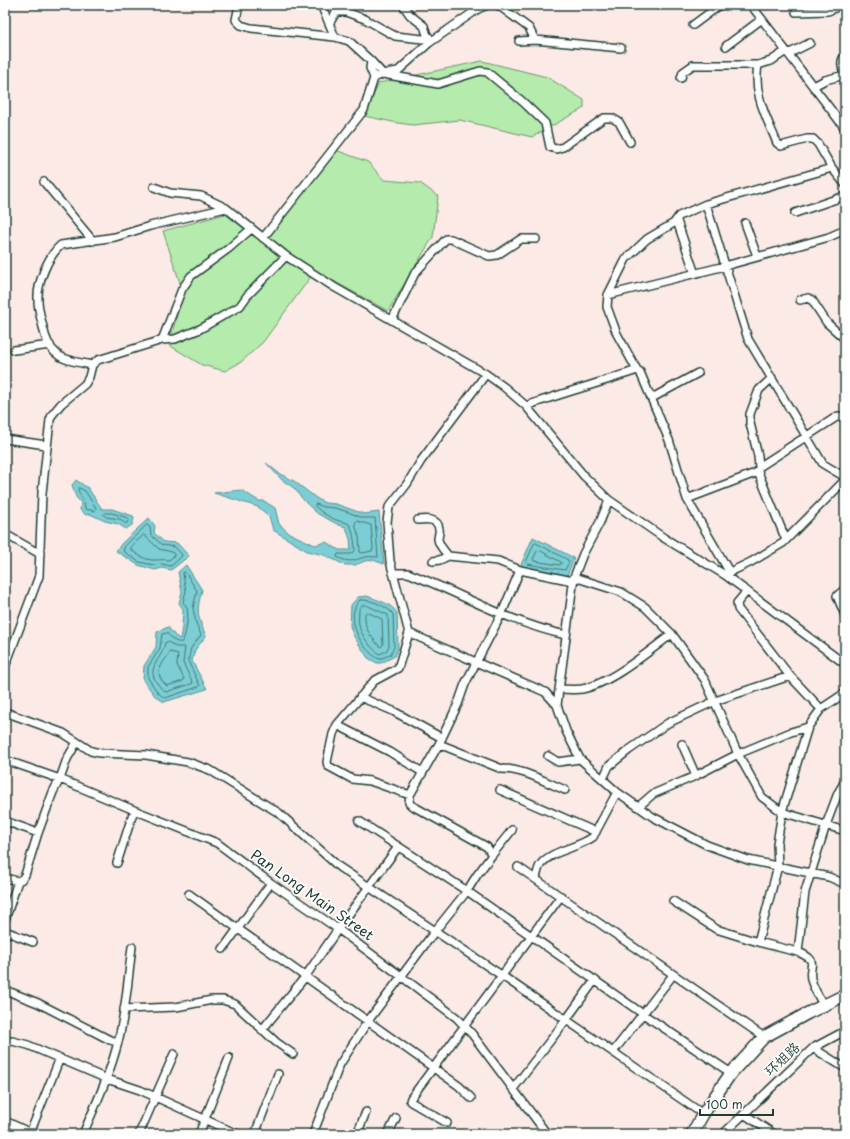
<svg xmlns="http://www.w3.org/2000/svg" width="850" height="1139" viewBox="0 0 850 1139" font-family="'Playpen Sans','LXGW WenKai TC',sans-serif">
<style>
.green{fill:#b5ebad;stroke:#6a9470}
.water{fill:#7ccdd4;stroke:#579394}
.lines{fill:none;stroke-linecap:round;stroke-linejoin:round}
.shore{stroke:#447774;stroke-width:1}
.minor-casing{stroke:#1f3d34;stroke-width:10}
.highway-casing{stroke:#1f3d34;stroke-width:14}
.minor{stroke:#fff;stroke-width:7}
.highway{stroke:#fff;stroke-width:11}
.labels{text-anchor:middle;stroke-width:3.5;stroke-linejoin:round;paint-order:stroke}
.street-label{font-size:14px;fill:#1f3d34;stroke:#fff}
</style>
<rect width="100%" height="100%" fill="#fbeae6"/>
<filter id="ink" filterUnits="userSpaceOnUse"><feTurbulence type="fractalNoise" baseFrequency=".025" numOctaves="2"/><feDisplacementMap in="SourceGraphic" scale="8" xChannelSelector="R" yChannelSelector="G"/><feConvolveMatrix kernelMatrix="1 2 1 2 8 2 1 2 1" color-interpolation-filters="sRGB"/></filter>
<g filter="url(#ink)">
<!-- green -->
<path class="green" d="M 482,61 L 547,77 L 584,100 L 584,108 L 532,137 L 460,120 L 413,125 L 398,123 L 364,116 L 379,83 Z
M 333,149 L 368,162 L 384,180 L 420,183 L 438,196 L 433,237 L 388,311 L 315,271 L 263,342 L 241,362 L 225,371 L 202,365 L 169,345 L 183,292 L 163,231 L 225,214 L 263,242 Z"/>
<!-- water -->
<path class="water" d="M 266,463 L 280,474 L 294,481 L 316,498 L 325,503 L 336,504 L 364,514 L 379,512 L 384,564 L 373,560 L 365,561 L 355,565 L 345,565 L 324,555 L 307,551 L 273,530 L 269,516 L 258,507 L 214,493 L 241,490 L 259,501 L 264,501 L 275,508 L 279,524 L 289,533 L 315,545 L 326,542 L 339,550 L 351,550 L 350,539 L 346,527 L 339,525 L 318,514 L 305,502 L 294,488 L 282,480 Z
M 76,480 L 88,488 L 102,509 L 112,509 L 133,516 L 134,519 L 132,525 L 126,529 L 118,524 L 105,521 L 90,514 L 86,515 L 80,510 L 81,503 L 76,497 L 72,485 Z
M 149,518 L 155,526 L 154,533 L 164,542 L 177,543 L 189,556 L 171,570 L 162,568 L 155,570 L 138,565 L 116,551 L 122,543 Z
M 533,537 L 574,558 L 567,576 L 520,567 Z
M 186,565 L 202,590 C 196,612 197,615 206,636 L 195,650 L 192,661 L 207,689 L 164,702 L 155,696 L 143,680 L 144,666 L 156,647 L 157,632 L 168,627 L 175,636 L 180,639 L 182,627 L 183,609 L 179,603 L 182,592 L 178,572 Z
M 367,596 C 377,600 391,603 397,613 L 398,648 L 395,656 L 381,663 L 377,663 L 368,658 L 353,635 L 350,626 L 351,605 L 358,597 Z"/>
<g class="lines">
<!-- shore -->
<path class="shore" d="M 79,488 L 85,491 L 96,508 L 95,511 L 85,509 C 84,497 81,499 78,490 Z
M 316,504 L 324,507 L 335,508 L 348,512 L 363,518 L 375,518 L 378,557 C 374,557 370,556 366,557 C 352,560 351,564 337,557 L 338,554 L 351,554 L 355,551 C 355,545 353,527 349,524 C 346,522 342,522 339,521 C 331,518 321,513 315,506 Z
M 106,513 L 112,513 L 128,518 L 129,521 L 126,524 L 120,519 L 106,517 L 104,515 Z
M 357,521 L 371,525 L 373,549 L 372,551 L 362,553 L 360,552 L 359,537 L 355,524 Z
M 147,525 L 150,527 L 151,535 L 162,545 L 175,547 L 182,555 L 181,557 L 171,566 L 162,564 L 154,565 L 139,562 L 123,551 L 125,546 Z
M 144,535 L 159,549 L 172,552 L 174,554 L 174,556 L 169,560 C 164,559 161,560 156,560 C 146,561 138,555 131,550 L 131,547 Z
M 536,543 L 568,560 L 569,562 L 565,570 L 527,564 L 526,562 L 534,544 Z
M 539,550 L 561,562 L 561,564 L 559,565 L 534,561 L 533,559 L 537,551 Z
M 184,572 L 186,573 L 197,591 L 193,608 L 196,623 L 201,635 L 191,648 L 188,661 L 200,686 L 198,687 L 165,698 L 158,693 L 148,678 L 148,667 L 160,648 L 162,634 L 167,633 C 171,637 175,644 182,642 C 186,636 189,614 187,608 C 186,605 184,604 183,602 L 186,591 L 183,574 Z
M 360,600 C 370,599 387,606 393,614 L 394,647 L 390,655 L 379,659 C 361,650 343,616 360,600 Z
M 363,605 L 366,605 L 388,615 L 389,646 L 386,651 L 380,654 C 372,650 360,634 359,625 C 358,620 359,614 359,609 Z
M 367,612 L 382,619 L 383,645 L 381,647 L 379,646 C 370,635 364,629 365,614 Z
M 168,642 L 176,647 L 185,647 L 183,663 L 193,683 L 191,684 L 166,692 C 162,690 160,687 157,683 C 145,667 163,659 165,643 Z
M 170,652 L 178,654 L 177,665 L 184,679 L 183,681 L 167,686 C 152,673 162,665 170,652 Z"/>
<!-- minor casing -->
<g class="minor-casing">
<path id="minor" d="M 239,5 L 236,20 L 241,25 L 251,28 L 335,37 L 349,41 L 371,61 L 370,68 L 374,78
M 321,5 L 335,37
M 403,5 L 410,15 L 424,26 L 429,41
M 498,5 L 529,28 L 535,40
M 751,5 L 844,127
M 796,12 L 828,11 L 842,5
M 329,24 L 336,12 L 346,12 L 365,19 L 395,36 L 423,39 L 429,37
M 693,25 L 720,5
M 519,41 L 535,40 L 621,48
M 726,46 L 762,19
M 788,54 L 810,43
M 371,61 L 383,74 L 438,84 L 480,71 L 487,72 L 523,102 L 545,123 L 550,147 L 556,149 L 563,147 L 604,118 L 612,118 L 619,122 L 630,142
M 758,65 C 753,94 766,116 777,143 L 781,146 L 807,139 L 813,139 L 818,144 L 832,168 L 845,184
M 844,75 C 843,69 839,61 845,56
M 681,78 L 683,72 L 693,65 L 758,65 L 771,61 L 786,51
M 814,86 L 825,80 L 845,75
M 44,182 L 93,241
M 154,187 L 170,193 L 201,196 L 226,208 L 286,256 L 334,287 L 486,374 L 504,387 L 526,406 L 584,476 L 609,500 L 664,538 L 725,575 L 845,664
M 706,204 L 748,339 L 823,464 L 845,477
M 795,213 L 845,196
M 677,221 L 695,274
M 745,223 L 757,256
M 263,238 L 364,110 L 374,78 L 383,74 L 398,71 L 429,43 L 478,9 L 487,5
M 608,295 L 725,266 L 829,237 L 845,230
M 800,300 L 808,298 L 812,300 L 827,323 L 845,339
M 392,320 L 415,273 L 446,239 L 451,239 L 489,256 L 497,255 L 521,239 L 536,239
M 162,340 L 182,289 L 191,276 L 228,249 L 251,229
M 14,350 L 50,345
M 92,365 C 83,363 64,361 57,354 C 49,348 45,337 43,327 C 41,319 38,309 38,300 C 37,283 48,256 61,245 L 115,237 L 150,226 L 226,208
M 637,370 L 617,334 L 607,307 L 608,295 L 626,259 L 647,239 L 674,223 L 679,216 L 706,204 L 832,168
M 772,378 L 759,390 L 750,414 L 750,423 L 758,456 L 759,467 L 758,472 L 786,540
M 652,398 L 698,373
M 526,406 C 562,393 600,383 637,370 L 640,372 L 669,440 L 687,499 L 730,573
M 5,439 L 46,445
M 759,467 L 838,416 L 845,417
M 687,499 L 758,472
M 418,520 C 426,519 438,518 439,529 C 440,532 438,536 438,539 C 439,546 444,550 448,556 L 498,561 L 520,570 L 573,581
M 5,534 L 40,554
M 433,561 L 440,560 L 448,556
M 393,573 L 408,573 C 460,593 510,623 566,635
M 726,574 L 751,562 L 783,543 L 845,480
M 574,577 L 621,592 L 645,607 L 672,634 L 705,680 L 738,754 L 762,797 L 782,812 L 845,831
M 845,589 L 837,596 L 845,615
M 747,591 L 737,603 L 738,609 L 790,676 L 821,709
M 409,633 L 545,692 L 557,705 L 566,731 L 580,759 L 617,792 L 653,817 L 707,845 L 748,860 L 829,877 L 845,884
M 5,667 L 39,576 L 42,493 L 50,420 L 52,415 L 61,404 L 85,384 L 89,377 L 92,365 L 98,360 L 162,340 L 175,339 L 200,329 L 240,306 L 247,296 L 286,256
M 560,689 C 567,689 575,690 582,689 C 610,684 649,651 672,634
M 360,697 L 393,711 L 442,738
M 557,705 L 574,577 L 583,554 L 600,522 L 609,500
M 5,712 L 63,733 L 91,751 L 100,753 L 146,755 L 188,762 L 210,770 L 279,813 L 339,867 L 501,975 L 703,1114
M 337,725 L 390,752 L 422,772
M 439,744 L 502,769 C 524,769 545,782 565,790
M 682,744 L 696,776
M 548,756 L 558,762 L 580,759
M 5,760 L 60,779 L 134,810 L 217,843 L 271,883 L 338,929 L 457,1018 L 472,1034 L 547,1134
M 603,779 L 609,766 L 629,750 L 668,723 L 715,701 L 790,676
M 500,790 L 596,832
M 410,795 L 370,781 L 352,779 L 328,766 L 327,762 L 333,734 L 337,725 L 374,681 L 398,668 L 409,633 L 390,561 L 387,522 L 389,507 L 407,484 L 421,461 L 486,374
M 638,807 L 653,794 L 693,777 L 738,754 L 791,732 L 808,727
M 5,821 L 38,833
M 359,821 L 467,891 L 643,1014 L 731,1073
M 492,855 L 512,830
M 117,863 L 134,810
M 518,867 L 764,1037
M 5,878 L 18,881 L 22,879 L 25,875 L 38,833 L 53,792 L 60,779 L 67,759 L 77,742
M 536,879 C 537,874 538,867 541,864 C 553,850 578,848 593,837 L 617,792
M 189,894 L 459,1086 L 471,1098
M 673,901 L 716,929 L 758,942 L 798,952 C 820,961 808,964 811,979 C 812,986 820,998 823,1005
M 5,920 L 18,881
M 5,931 L 33,942
M 758,942 L 778,866 L 777,844 L 782,812 L 808,727 L 821,709 L 845,693
M 223,949 L 271,883
M 798,952 L 805,892 L 826,825 L 838,793 L 845,781
M 5,990 L 38,1003 L 110,1040 L 118,1042
M 124,1009 L 176,1007 L 212,1000 L 223,1000 L 235,1004 L 276,1042 L 293,1054
M 262,1030 L 305,977 L 338,929 L 398,847
M 5,1043 L 12,1041 L 28,1045 L 107,1079 L 140,1090 L 237,1134
M 813,1048 L 845,1068
M 613,1052 L 673,975
M 513,1089 L 566,1020 L 595,980
M 744,1114 L 774,1134
M 5,1121 L 33,1134
M 447,1123 L 411,1102 L 410,1101 L 411,1098 L 561,896
M 30,1133 L 60,1058
M 83,1134 C 96,1104 110,1074 118,1042 C 126,1011 128,978 132,947
M 139,1134 L 174,1054
M 199,1134 L 229,1058
M 255,1134 L 278,1074
M 313,1134 L 340,1064 L 368,1021 L 435,931 L 467,891 L 477,875 L 492,855 L 487,847 L 411,805 L 409,803 L 410,795 L 439,744 L 458,704 L 465,684 L 502,613 L 520,570
M 357,1134 L 366,1112
M 388,1134 L 396,1118
M 723,1134 L 813,1048 L 845,1031"/>
</g>
<!-- highway casing -->
<g class="highway-casing">
<path id="highway" d="M 692,1134 L 703,1114 L 731,1073 L 764,1037 L 808,1013 L 845,995"/>
</g>
<!-- minor -->
<use href="#minor" class="minor"/>
<!-- highway -->
<use href="#highway" class="highway"/>
</g>
</g>
<g class="labels">
<!-- street labels -->
<g class="street-label">
<text transform="translate(312 895) rotate(35)" y="5">Pan Long Main Street</text>
<text transform="translate(782 1059) rotate(-43)" y="5">环姐路</text>
</g>
</g>
<!-- margin -->
<rect width="850" height="1139" fill="none" stroke="#fff" stroke-width="20"/>
<rect x="10" y="10" width="830" height="1119" fill="none" stroke="#1f3d34" stroke-width="1.5" filter="url(#ink)"/>
<!-- scale -->
<path d="M700 1109v6h73v-6" fill="none" stroke="#1f3d34" stroke-width="2"/>
<text x="706" y="1109" font-size="12" fill="#1f3d34" stroke="#ffffff" stroke-width="3" paint-order="stroke">100 m</text>
</svg>
